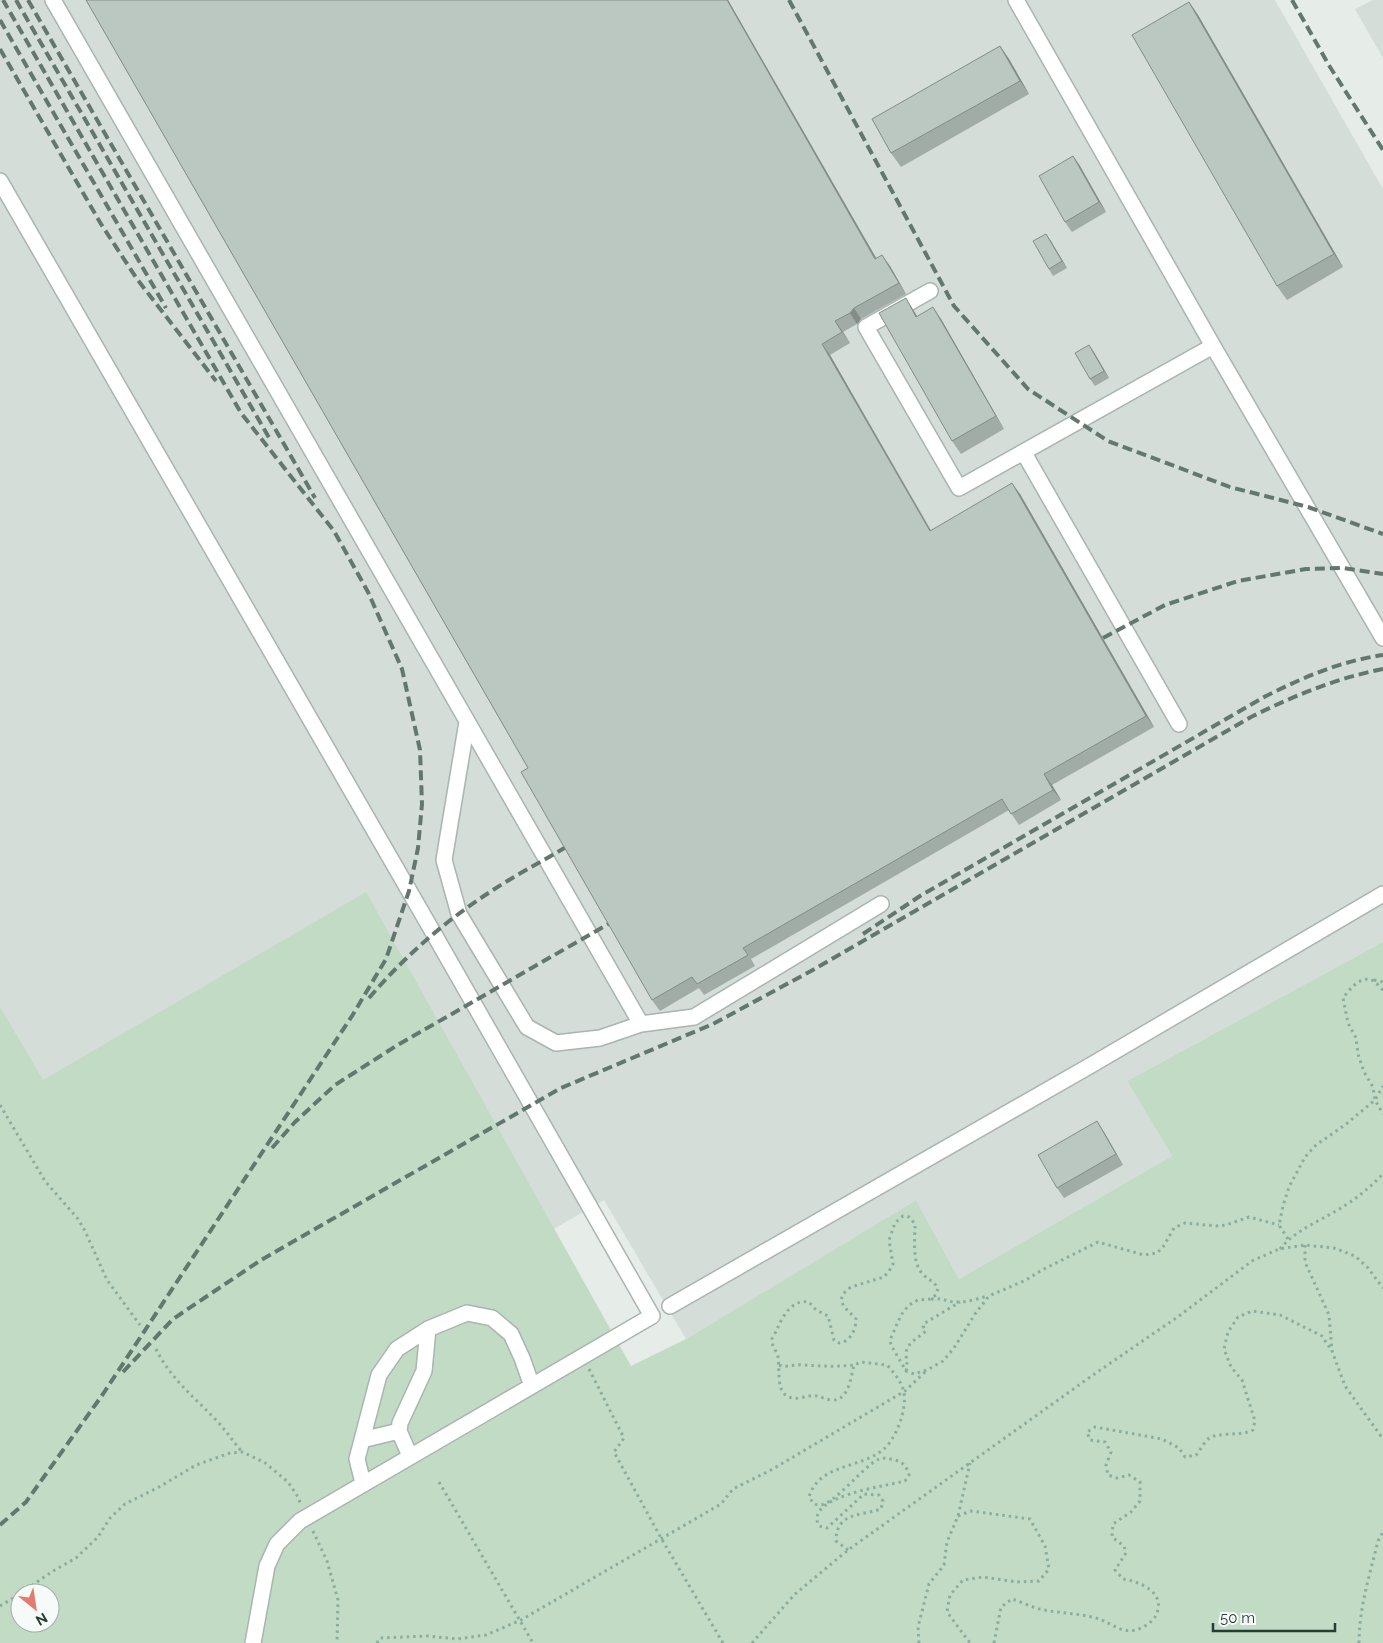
<svg xmlns="http://www.w3.org/2000/svg" width="1383" height="1643" viewBox="0 0 1383 1643" font-family="Raleway,sans-serif">
<style>
.built{fill:#d4ddd8}
.green{fill:#c2dbc5;fill-rule:evenodd}
.lines{fill:none;stroke-linecap:round;stroke-linejoin:round}
.minor-casing{stroke:#a9b5af;stroke-width:18}
.path{stroke:#8aad9e;stroke-width:3;stroke-dasharray:2.5 4;stroke-linecap:butt}
.minor{stroke:#fff;stroke-width:15}
.rail{stroke:#62786f;stroke-width:4;stroke-dasharray:10 5;stroke-linecap:butt}
.wall{fill:#a1aca7}
.shaded-wall{fill:#838c88}
.building{fill:#bbc8c2;stroke:#838c88}
</style>
<rect width="100%" height="100%" fill="#e6ede9"/>
<!-- built -->
<path class="built" d="M 0,0 L 1275,0 L 1383,189 L 1383,942 L 1127,1081 L 1172,1156 L 959,1279 L 916,1200 L 686,1339 L 604,1200 L 177,1446 L 20,1593 L 0,1250 Z
M 1373,0 L 1383,0 L 1383,58 L 1355,9 Z"/>
<!-- green -->
<path class="green" d="M 366,892 L 631,1366 L 686,1339 L 916,1200 L 959,1279 L 1172,1156 L 1127,1081 L 1383,942 L 1383,1643 L 0,1643 L 0,1007 L 43,1080 ZM 20,1593 L 50,1593 L 50,1623 L 20,1623 Z"/>
<g class="lines">
<!-- minor casing -->
<g class="minor-casing">
<path id="minor" d="M 53,0 L 641,1024
M 1016,0 L 1213,346 L 1383,638
M 0,181 L 434,934 L 652,1316 L 300,1521 L 277,1544 L 267,1566 L 253,1643
M 930,291 L 866,327 L 959,488 L 1213,346
M 1024,453 L 1179,724
M 467,722 L 444,860 L 459,914 L 527,1027 L 556,1043 L 600,1038 L 641,1024 L 694,1017 L 881,904
M 670,1306 L 1093,1064 L 1383,894
M 362,1440 L 399,1431
M 410,1456 L 399,1431 L 400,1423 L 424,1371 L 428,1329
M 363,1483 L 357,1459 L 379,1375 L 397,1349 L 428,1329 L 467,1313 L 492,1318 L 511,1334 L 522,1358 L 532,1386"/>
</g>
<!-- path -->
<path class="path" d="M 1374,980 L 1383,982
M 1383,990 C 1380,988 1377,983 1374,981 C 1361,974 1350,989 1343,998 L 1348,1023 L 1356,1038 L 1358,1054 L 1364,1072 L 1373,1087 L 1375,1100 L 1383,1114
M 0,1105 L 45,1181 L 78,1219 L 85,1231 L 107,1280 L 140,1325
M 1288,1239 L 1279,1225 L 1283,1206 L 1289,1187 L 1305,1157 L 1316,1145 L 1345,1125 L 1375,1100 L 1383,1086
M 1305,1245 L 1305,1262 L 1329,1315 L 1332,1351 L 1345,1386 L 1383,1439
M 1280,1249 C 1296,1229 1323,1220 1344,1206 C 1359,1197 1371,1186 1383,1174
M 931,1299 C 943,1297 948,1303 959,1302 C 969,1302 979,1298 988,1296
M 156,1349 C 170,1378 195,1398 217,1421 C 226,1431 233,1441 242,1452
M 779,1365 C 787,1368 794,1364 803,1365 C 820,1366 836,1367 854,1365
M 589,1369 L 624,1438 L 614,1452 L 661,1538 L 723,1643
M 906,1371 C 908,1364 906,1360 906,1353 C 907,1343 918,1338 926,1331 L 923,1326 L 925,1323 L 960,1302
M 439,1482 L 533,1643
M 958,1516 L 971,1511 L 1030,1519 L 1045,1546 L 1049,1569 L 1039,1581 L 1017,1582 L 983,1577 L 963,1580 L 950,1595 L 947,1612 L 970,1643
M 313,1531 L 327,1561 L 338,1600 L 337,1643
M 848,1550 L 836,1541 C 836,1512 861,1516 881,1509 L 883,1501 L 879,1495 L 864,1494 L 827,1528 L 819,1526 C 803,1496 887,1486 905,1481 L 909,1475 C 907,1467 903,1462 895,1460 C 890,1459 884,1457 879,1459 C 863,1466 833,1507 818,1505 C 813,1504 812,1501 809,1497 C 819,1463 861,1469 884,1449 C 892,1442 899,1427 902,1416 C 908,1392 903,1383 887,1365 L 861,1362 L 854,1365 C 851,1376 849,1401 832,1400 C 827,1400 822,1397 817,1396 C 808,1394 797,1402 787,1396 C 776,1390 780,1368 778,1357 C 777,1351 771,1346 772,1339 C 773,1336 776,1332 777,1329 C 783,1316 792,1299 809,1302 L 816,1310 L 828,1316 L 834,1340 L 839,1343 C 850,1342 856,1330 856,1319 C 846,1308 832,1300 851,1287 L 884,1277 L 889,1271 L 893,1264 L 889,1240 L 895,1223 L 903,1216 L 909,1217 L 915,1224 C 915,1239 912,1260 921,1272 C 926,1279 933,1280 938,1288 L 936,1295 L 930,1299 L 918,1300 L 909,1305 L 901,1315 L 890,1340 L 891,1345 L 906,1371 L 914,1374 L 927,1370 L 943,1361 L 954,1348 L 975,1314 L 989,1296 L 1026,1280 L 1042,1270 L 1098,1242 L 1144,1255 L 1157,1253 L 1163,1247 L 1174,1228 L 1185,1223 L 1216,1226 L 1226,1225 L 1249,1217 L 1279,1225
M 21,1593 L 53,1571 L 76,1558 L 98,1537 L 110,1518 L 125,1504 L 161,1486 L 196,1465 L 230,1453 L 242,1452 L 264,1462 L 288,1482 L 298,1497 L 301,1505
M 0,1606 L 20,1594
M 377,1643 L 380,1638 L 428,1636 L 457,1639 L 486,1635 L 521,1620 L 721,1504 L 733,1489 L 771,1470 L 905,1391 L 925,1372
M 752,1643 L 794,1595 L 848,1550 L 1093,1375 L 1179,1316 L 1252,1261 L 1279,1249 L 1305,1245 L 1334,1248 L 1355,1256 L 1368,1268 L 1383,1288
M 919,1643 L 918,1627 L 929,1584 L 944,1565 L 947,1542 L 958,1516 L 970,1463
M 994,1643 L 1001,1607 L 1012,1599 C 1022,1602 1033,1608 1044,1610 C 1064,1614 1085,1613 1104,1621 C 1114,1626 1124,1633 1136,1630 C 1143,1628 1151,1623 1155,1617 C 1168,1594 1142,1582 1123,1579 L 1115,1570 L 1126,1553 L 1124,1546 L 1112,1537 L 1113,1524 L 1131,1512 L 1140,1501 L 1140,1482 L 1129,1475 L 1117,1478 L 1108,1475 L 1106,1465 L 1111,1452 L 1105,1442 L 1090,1440 L 1087,1432 L 1095,1427 L 1162,1439 L 1179,1448 L 1185,1457 L 1196,1455 C 1200,1451 1204,1442 1208,1439 C 1219,1431 1239,1437 1253,1430 L 1255,1421 L 1242,1380 L 1231,1367 L 1224,1349 L 1228,1332 L 1238,1317 L 1252,1311 L 1280,1315 L 1322,1336 L 1332,1351
M 1359,1643 C 1359,1608 1370,1574 1378,1541 L 1383,1532"/>
<!-- minor -->
<use href="#minor" class="minor"/>
<!-- rail -->
<path class="rail" d="M 16,0 L 271,441
M 28,0 L 315,498
M 789,0 L 954,306 L 1028,389 L 1108,441 L 1230,487 L 1308,507 L 1383,534
M 1292,0 L 1330,67 L 1383,150
M 0,20 L 166,308
M 0,49 L 101,224 L 137,279 L 216,381
M 1103,638 L 1165,605 L 1238,581 L 1306,569 L 1343,568 L 1383,574
M 863,934 L 920,896 L 1266,696 C 1304,677 1341,661 1383,655
M 369,998 C 404,957 445,921 490,892 C 514,876 541,862 566,847
M 272,1148 L 295,1122 L 335,1085 L 396,1046 L 610,923
M 123,1372 L 173,1319 L 261,1260 L 561,1088 L 713,1024 L 811,971 L 1251,717 C 1293,696 1337,678 1383,669
M 0,1525 L 26,1502 L 103,1394 L 352,1016 L 386,959 L 409,891 L 418,848 L 422,804 L 420,750 L 402,669 L 368,592 L 334,531 L 241,413 L 3,0"/>
</g>
<!-- wall -->
<path class="wall" d="M 86,0 L 728,0 L 876,258 L 890,266 L 906,294 L 861,319 L 857,324 L 843,332 L 850,343 L 830,355 L 931,530 L 1020,494 L 1154,727 L 1052,785 L 1061,800 L 1019,825 L 1009,810 L 751,959 L 755,966 L 704,995 L 699,988 L 660,1011 L 652,1000 L 528,768 Z
M 1189,2 L 1198,15 L 1343,267 L 1287,300 L 1277,286 Z
M 1000,46 L 1009,59 L 1029,94 L 901,167 L 891,153 Z
M 1073,156 L 1080,166 L 1106,212 L 1072,232 L 1065,222 Z
M 1046,234 L 1067,268 L 1053,276 L 1049,269 Z
M 914,311 L 917,316 L 941,319 L 1004,429 L 961,454 L 952,441 Z
M 1089,345 L 1109,378 L 1095,386 L 1090,379 Z
M 1104,1132 L 1123,1165 L 1064,1198 L 1057,1188 Z"/>
<!-- shaded-wall -->
<path class="shaded-wall" d="M 727,0 L 728,0 L 883,270 L 875,259 Z
M 1189,2 L 1198,15 L 1343,267 L 1334,254 Z
M 1000,46 L 1009,59 L 1029,94 L 1020,81 Z
M 1073,156 L 1080,166 L 1106,212 L 1099,202 Z
M 1046,234 L 1051,241 L 1067,268 L 1062,261 Z
M 882,255 L 890,266 L 906,294 L 899,283 Z
M 906,298 L 914,311 L 924,329 L 916,317 Z
M 933,307 L 941,319 L 1004,429 L 996,416 Z
M 854,308 L 861,319 L 857,324 L 850,313 Z
M 835,321 L 843,332 L 850,343 L 842,332 Z
M 822,344 L 830,355 L 937,542 L 930,531 Z
M 1089,345 L 1094,352 L 1109,378 L 1104,371 Z
M 1012,483 L 1020,494 L 1154,727 L 1146,716 Z
M 1044,774 L 1052,785 L 1061,800 L 1053,790 Z
M 1097,1121 L 1104,1132 L 1123,1165 L 1116,1154 Z"/>
<!-- building -->
<path class="building" d="M 86,0 L 727,0 L 875,259 L 882,255 L 899,283 L 854,308 L 850,313 L 835,321 L 842,332 L 822,344 L 930,531 L 1012,483 L 1146,716 L 1044,774 L 1053,790 L 1011,814 L 1002,799 L 743,948 L 748,955 L 697,984 L 692,977 L 652,1000 L 521,772 L 528,768 Z
M 1189,2 L 1334,254 L 1277,286 L 1132,35 Z
M 1000,46 L 1020,81 L 891,153 L 872,119 Z
M 1073,156 L 1099,202 L 1065,222 L 1039,176 Z
M 1046,234 L 1062,261 L 1049,269 L 1033,241 Z
M 906,298 L 916,317 L 933,307 L 996,416 L 952,441 L 879,313 Z
M 1089,345 L 1104,371 L 1090,379 L 1075,353 Z
M 1097,1121 L 1116,1154 L 1057,1188 L 1038,1155 Z"/>
<!-- north arrow -->
<g transform="translate(35 1608) rotate(150)"><circle r="24" fill="#f6faf8" stroke="#a3aeaa"/>
<path d="M0-4L9 19L0 12L-9 19Z" fill="#e37c6e"/>
<text y="-8" font-size="14" font-weight="bold" text-anchor="middle" fill="#273d34">N</text>
</g>
<!-- scale -->
<path d="M1213 1623v8h122v-8" fill="none" stroke="#273d34" stroke-width="2.5"/>
<text x="1220" y="1623" font-size="15" fill="#273d34" stroke="#f6faf8" stroke-width="4" paint-order="stroke">50 m</text>
</svg>
